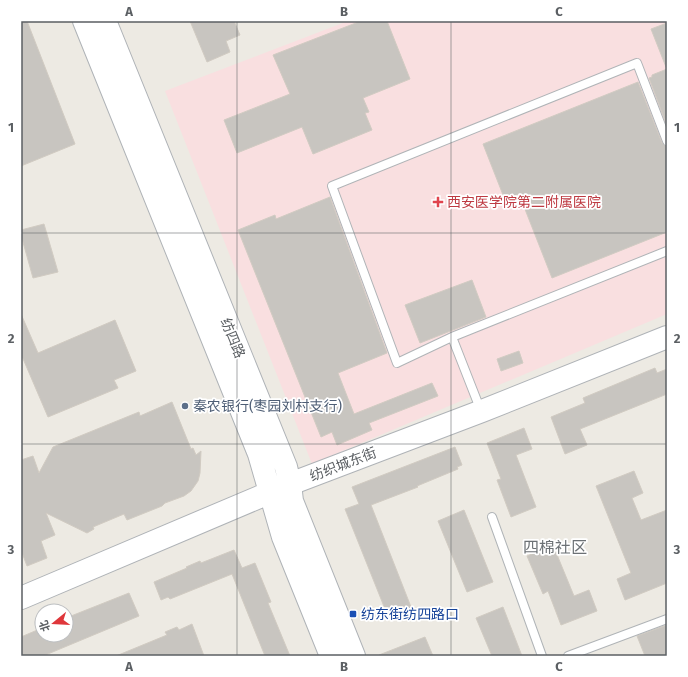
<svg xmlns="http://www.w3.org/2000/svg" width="688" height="677" viewBox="0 0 688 677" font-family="'Fira Sans','Noto Sans SC',sans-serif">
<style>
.medical{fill:#f9dfe0}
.building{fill:#c8c5c0;stroke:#d1cbc2}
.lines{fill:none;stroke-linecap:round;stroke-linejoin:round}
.lane-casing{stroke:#b0b4b7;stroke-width:10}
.secondary-casing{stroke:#afb3b7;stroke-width:24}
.lane{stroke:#fff;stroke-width:8}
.secondary{stroke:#fff;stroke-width:22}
.grid{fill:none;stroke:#5b5f63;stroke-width:1;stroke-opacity:0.55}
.health-dot{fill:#e0444e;stroke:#fff;stroke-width:1.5}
.service-dot{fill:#5c6f8a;stroke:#fff;stroke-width:1.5}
.transit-dot{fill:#1a4fb4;stroke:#fff;stroke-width:1.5}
.labels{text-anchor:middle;stroke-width:3.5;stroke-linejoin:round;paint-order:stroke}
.health-label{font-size:14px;fill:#be3a42;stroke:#fff;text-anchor:start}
.street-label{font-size:14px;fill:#5b5f63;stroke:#fff}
.service-label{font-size:14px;fill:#4e5e75;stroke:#fff;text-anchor:start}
.transit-label{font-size:14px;fill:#164399;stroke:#fff;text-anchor:start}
.quarter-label{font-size:16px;fill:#6c7175;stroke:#fff}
.neatline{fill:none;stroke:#5b5f63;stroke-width:1.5}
.grid-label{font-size:13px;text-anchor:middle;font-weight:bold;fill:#5b5f63}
</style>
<rect width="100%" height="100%" fill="#edeae3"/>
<!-- medical -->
<path class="medical" d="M 348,21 L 667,21 L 667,314 L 312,464 L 165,91 Z"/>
<!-- building -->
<path class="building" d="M 21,21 L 27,21 L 75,144 L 21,166 Z
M 190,21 L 234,21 L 240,35 L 226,41 L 230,52 L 207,62 Z
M 361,21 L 387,21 L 410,79 L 363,98 L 369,112 L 365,113 L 372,130 L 313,154 L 302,127 L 237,153 L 224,120 L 290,94 L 273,55 Z
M 667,23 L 667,67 L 666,67 L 651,29 Z
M 667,69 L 667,126 L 649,78 L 652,77 L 652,75 Z
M 638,82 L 662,143 L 664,145 L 667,146 L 667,232 L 552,278 L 519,194 L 505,200 L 483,144 Z
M 330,197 L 387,353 L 338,373 L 354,414 L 432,383 L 438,396 L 369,423 L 372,430 L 337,445 L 332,432 L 321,437 L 238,230 L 275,215 L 276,219 Z
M 44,224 L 58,272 L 33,278 L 21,235 L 21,230 Z
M 472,280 L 486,317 L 420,343 L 405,305 Z
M 21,314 L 38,353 L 115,320 L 136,371 L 114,380 L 118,388 L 48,417 L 21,354 Z
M 519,351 L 523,363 L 501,371 L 497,359 Z
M 655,368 L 657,373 L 667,369 L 667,394 L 580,429 L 587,445 L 565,454 L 551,417 L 585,403 L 583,398 Z
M 172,402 L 191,449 L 193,448 L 196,455 L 201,451 L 200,473 L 198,481 L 191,491 L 184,496 L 165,503 L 162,506 L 127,520 L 124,514 L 93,527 L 94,529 L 87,533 L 46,513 L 55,535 L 41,541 L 47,558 L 27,566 L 21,550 L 21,460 L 33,456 L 39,473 L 53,447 L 139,412 L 140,416 Z
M 524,428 L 532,449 L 516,455 L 536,507 L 511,517 L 497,480 L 501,479 L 487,443 Z
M 455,447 L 462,465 L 457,467 L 458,469 L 417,486 L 418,487 L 371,505 L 413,612 L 392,620 L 389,613 L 387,614 L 345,509 L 359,504 L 352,487 Z
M 634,471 L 643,493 L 632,498 L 641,520 L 667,510 L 667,583 L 625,600 L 617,579 L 631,573 L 596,486 Z
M 464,510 L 493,582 L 467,592 L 438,521 Z
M 553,545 L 574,596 L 589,590 L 597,611 L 561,625 L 548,591 L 543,594 L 527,556 Z
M 234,550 L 242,568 L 255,563 L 271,602 L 268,603 L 290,656 L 265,656 L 232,574 L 170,599 L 168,597 L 161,600 L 154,582 L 187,568 L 186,567 L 200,561 L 201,563 Z
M 129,593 L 139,616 L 43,656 L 21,656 L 21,637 L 42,628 L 42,635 L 66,635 L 66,618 Z
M 503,607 L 522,656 L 492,656 L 476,618 Z
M 192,624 L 204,656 L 116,656 L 167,635 L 165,632 L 177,627 L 179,630 Z
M 667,625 L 667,656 L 645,656 L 637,636 Z
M 425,637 L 433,656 L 380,656 L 379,655 Z"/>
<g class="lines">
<!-- lane casing -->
<g class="lane-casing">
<path id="lane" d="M 667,141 L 637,63 L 332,186 L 397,363 L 452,337 L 667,251
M 452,337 L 481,411
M 492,517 L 542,656
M 568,656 L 667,619"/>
</g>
<!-- secondary casing -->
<g class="secondary-casing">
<path id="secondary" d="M 84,21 L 259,454 L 283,537 L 331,656
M 105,21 L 286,467 L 290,484 L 292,501 L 354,656
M 21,598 L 290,484 L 482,411 L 667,337"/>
</g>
<!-- lane -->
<use href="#lane" class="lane"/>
<!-- secondary -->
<use href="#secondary" class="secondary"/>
</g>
<!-- grid -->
<path class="grid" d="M 237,21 L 237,656M 451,21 L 451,656M 21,233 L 667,233M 21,444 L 667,444"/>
<!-- markers -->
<path class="health-dot" d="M436 196h4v4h4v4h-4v4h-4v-4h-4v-4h4z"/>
<circle class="service-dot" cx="185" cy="406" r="4"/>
<rect class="transit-dot" x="349" y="610" width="8" height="8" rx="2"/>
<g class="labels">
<!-- health labels -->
<g class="health-label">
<text x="447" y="207">西安医学院第二附属医院</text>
</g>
<!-- street labels -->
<g class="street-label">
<text transform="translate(233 338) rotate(68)" y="5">纺四路</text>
<text transform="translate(343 464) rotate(-21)" y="5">纺织城东街</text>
</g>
<!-- service labels -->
<g class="service-label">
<text x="193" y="411">秦农银行(枣园刘村支行)</text>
</g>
<!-- transit labels -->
<g class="transit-label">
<text x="361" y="619">纺东街纺四路口</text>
</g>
<!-- quarter labels -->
<g class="quarter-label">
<text x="555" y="553">四棉社区</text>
</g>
</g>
<!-- border -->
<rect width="688" height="677" fill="none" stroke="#ffffff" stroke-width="44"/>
<!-- north arrow -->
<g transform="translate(54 623) rotate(252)"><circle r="19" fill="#ffffff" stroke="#bdbfc1"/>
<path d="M0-3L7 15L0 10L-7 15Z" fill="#df373b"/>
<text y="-6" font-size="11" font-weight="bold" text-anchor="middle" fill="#5b5f63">北</text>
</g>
<rect x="22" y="22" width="644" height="633" class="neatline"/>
<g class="grid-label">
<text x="129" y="16">A</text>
<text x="344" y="16">B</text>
<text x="559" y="16">C</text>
<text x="11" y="132">1</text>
<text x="677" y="132">1</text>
<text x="11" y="343">2</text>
<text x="677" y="343">2</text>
<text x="11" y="554">3</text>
<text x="677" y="554">3</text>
<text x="129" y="671">A</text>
<text x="344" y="671">B</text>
<text x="559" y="671">C</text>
</g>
</svg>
